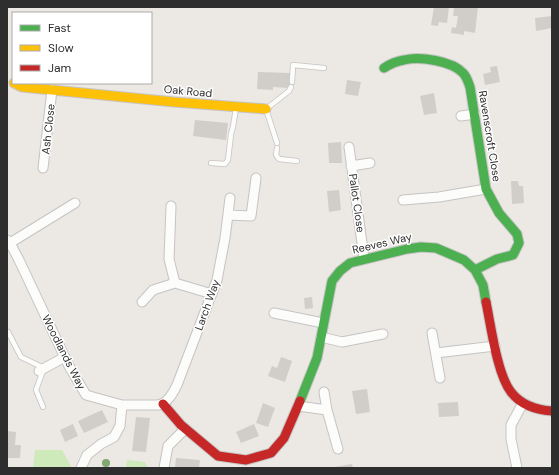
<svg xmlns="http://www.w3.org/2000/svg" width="559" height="475" viewBox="0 0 559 475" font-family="'DM Sans',sans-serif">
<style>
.green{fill:#cee9ba}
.building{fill:#d1ceca}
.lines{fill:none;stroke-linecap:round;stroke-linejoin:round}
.lane-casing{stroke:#c5c4c4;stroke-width:6}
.street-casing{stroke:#c5c4c4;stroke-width:11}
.fast-casing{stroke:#c5c4c4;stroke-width:11}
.slow-casing{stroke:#c5c4c4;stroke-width:11}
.jam-casing{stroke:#c5c4c4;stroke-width:11}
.lane{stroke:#fcfcfb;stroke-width:4.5}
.street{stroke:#fcfcfb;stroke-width:9}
.fast{stroke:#4caf50;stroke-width:9}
.slow{stroke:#ffc107;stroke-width:9}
.jam{stroke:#c62828;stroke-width:9}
.tree{fill:#82a872}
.labels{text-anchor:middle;stroke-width:3;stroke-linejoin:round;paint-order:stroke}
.street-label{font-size:11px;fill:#2e2e2e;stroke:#fff}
</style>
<rect width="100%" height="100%" fill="#ece8e3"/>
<!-- green -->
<path class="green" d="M 35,450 L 62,450 L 72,468 L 33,468 Z
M 127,460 L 145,462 L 148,468 L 126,468 Z"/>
<!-- building -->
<path class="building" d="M 434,7 L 449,7 L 447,23 L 439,22 L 438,26 L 431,25 Z
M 454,7 L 478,7 L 475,33 L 464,31 L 464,35 L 451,33 L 452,27 L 456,28 L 458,16 L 453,16 Z
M 552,16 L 552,28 L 536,31 L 535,18 Z
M 497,66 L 500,82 L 485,85 L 483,74 L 491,72 L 490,67 Z
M 258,72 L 290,73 L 289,88 L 273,87 L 273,90 L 257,89 Z
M 347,80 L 361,82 L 358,96 L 345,94 Z
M 434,93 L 437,113 L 424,115 L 420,96 Z
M 195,120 L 228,123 L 226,140 L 193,136 Z
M 341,142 L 342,163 L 329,163 L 328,143 Z
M 511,181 L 518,181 L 519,186 L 523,186 L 524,203 L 512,204 Z
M 339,190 L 341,210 L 329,212 L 327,191 Z
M 312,297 L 313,308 L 305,309 L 304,298 Z
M 281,357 L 292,361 L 285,382 L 268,376 L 272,366 L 277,368 Z
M 367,389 L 370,412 L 356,414 L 352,391 Z
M 458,402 L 459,416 L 439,417 L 438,403 Z
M 263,403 L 275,408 L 268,427 L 256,423 Z
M 102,410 L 108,422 L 84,433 L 78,421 Z
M 136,417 L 150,418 L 146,452 L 132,451 Z
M 73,424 L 78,436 L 65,442 L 60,430 Z
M 254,424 L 259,436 L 241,443 L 236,432 Z
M 7,431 L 16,432 L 15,445 L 21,445 L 20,458 L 7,458 Z
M 176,458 L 200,460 L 199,468 L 175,468 Z
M 352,464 L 353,468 L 334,468 L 334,467 Z"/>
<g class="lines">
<!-- lane casing -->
<g class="lane-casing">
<path id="lane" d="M 292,82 L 293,65 L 324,68
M 277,143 L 266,109 L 289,91 L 291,87
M 277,148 L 276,155 L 279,159 L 297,161
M 211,163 L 225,164 L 228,160 L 231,134 L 233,127 L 236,108
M 8,332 L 21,357 L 44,368 L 36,390 L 43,407"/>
</g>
<!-- street casing -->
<g class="street-casing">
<path id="street" d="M 461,116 L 475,114
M 349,147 L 364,258
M 351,166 L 370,163
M 43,168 L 52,90
M 403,200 L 439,197 L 486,189
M 171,206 L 169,259 L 175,283 L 212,294
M 228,215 L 251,216 L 256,178
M 7,240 L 10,243 L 19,260 L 69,366 L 86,395 L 122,405 L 158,405 C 168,403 173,393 177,385 L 217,280 L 225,238 L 230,198
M 10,243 L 75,203
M 142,302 L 153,290 L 175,283
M 274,313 L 323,323
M 432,333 L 440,378
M 321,337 L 342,342 L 383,334
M 436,353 L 495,346
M 39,371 L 65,357
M 324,392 L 327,410 L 338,449
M 298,406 L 327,410
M 81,468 L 87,455 L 101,444 L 114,437 L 120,426 L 122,405
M 164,468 L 168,446 L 185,429
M 517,468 L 511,439 L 511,425 L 523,403"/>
</g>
<!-- fast casing -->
<g class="fast-casing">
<path id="fast" d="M 384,68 C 390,64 397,61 404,60 C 420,56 452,61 463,73 C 467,77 468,82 470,87 L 486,189 L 499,213 L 517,234 L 519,243 L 513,255 L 497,259 L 475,270
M 300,401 L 317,358 L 332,281 L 340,271 L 350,263 L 407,249 L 421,247 L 436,248 L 464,260 L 475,270 L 483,285 L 486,302"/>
</g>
<!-- slow casing -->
<g class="slow-casing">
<path id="slow" d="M 14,83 L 22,87 L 174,102 L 266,109"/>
</g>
<!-- jam casing -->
<g class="jam-casing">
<path id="jam" d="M 486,302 C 491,326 497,374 511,392 C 521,405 537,410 552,411
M 163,404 L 181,425 L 218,456 L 246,460 L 271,453 L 284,438 L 300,401"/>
</g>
<!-- lane -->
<use href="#lane" class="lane"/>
<!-- street -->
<use href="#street" class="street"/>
<!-- fast -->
<use href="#fast" class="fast"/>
<!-- slow -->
<use href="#slow" class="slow"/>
<!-- jam -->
<use href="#jam" class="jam"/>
</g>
<!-- trees -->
<circle class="tree" cx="106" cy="463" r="4"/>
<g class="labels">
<!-- street labels -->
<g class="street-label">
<text transform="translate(188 91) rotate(5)" y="4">Oak Road</text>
<text transform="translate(48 129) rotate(-84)" y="4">Ash Close</text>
<text transform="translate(490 136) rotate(81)" y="4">Ravenscroft Close</text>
<text transform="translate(357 203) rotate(82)" y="4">Pallot Close</text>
<text transform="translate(382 243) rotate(-13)" y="4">Reeves Way</text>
<text transform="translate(207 305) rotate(-70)" y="4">Larch Way</text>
<text transform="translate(64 352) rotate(63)" y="4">Woodlands Way</text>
</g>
</g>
<!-- border -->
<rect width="559" height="475" fill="none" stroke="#2e2e2e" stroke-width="16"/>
<!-- legend -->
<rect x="12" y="12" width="140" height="72" fill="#ffffff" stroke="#ababab"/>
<rect x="20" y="25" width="20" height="6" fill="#4caf50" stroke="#ababab"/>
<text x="48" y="32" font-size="12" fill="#2e2e2e">Fast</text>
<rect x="20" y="45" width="20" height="6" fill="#ffc107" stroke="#ababab"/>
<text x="48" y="52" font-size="12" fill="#2e2e2e">Slow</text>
<rect x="20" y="65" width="20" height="6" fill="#c62828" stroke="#ababab"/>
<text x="48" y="72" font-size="12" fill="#2e2e2e">Jam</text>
</svg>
